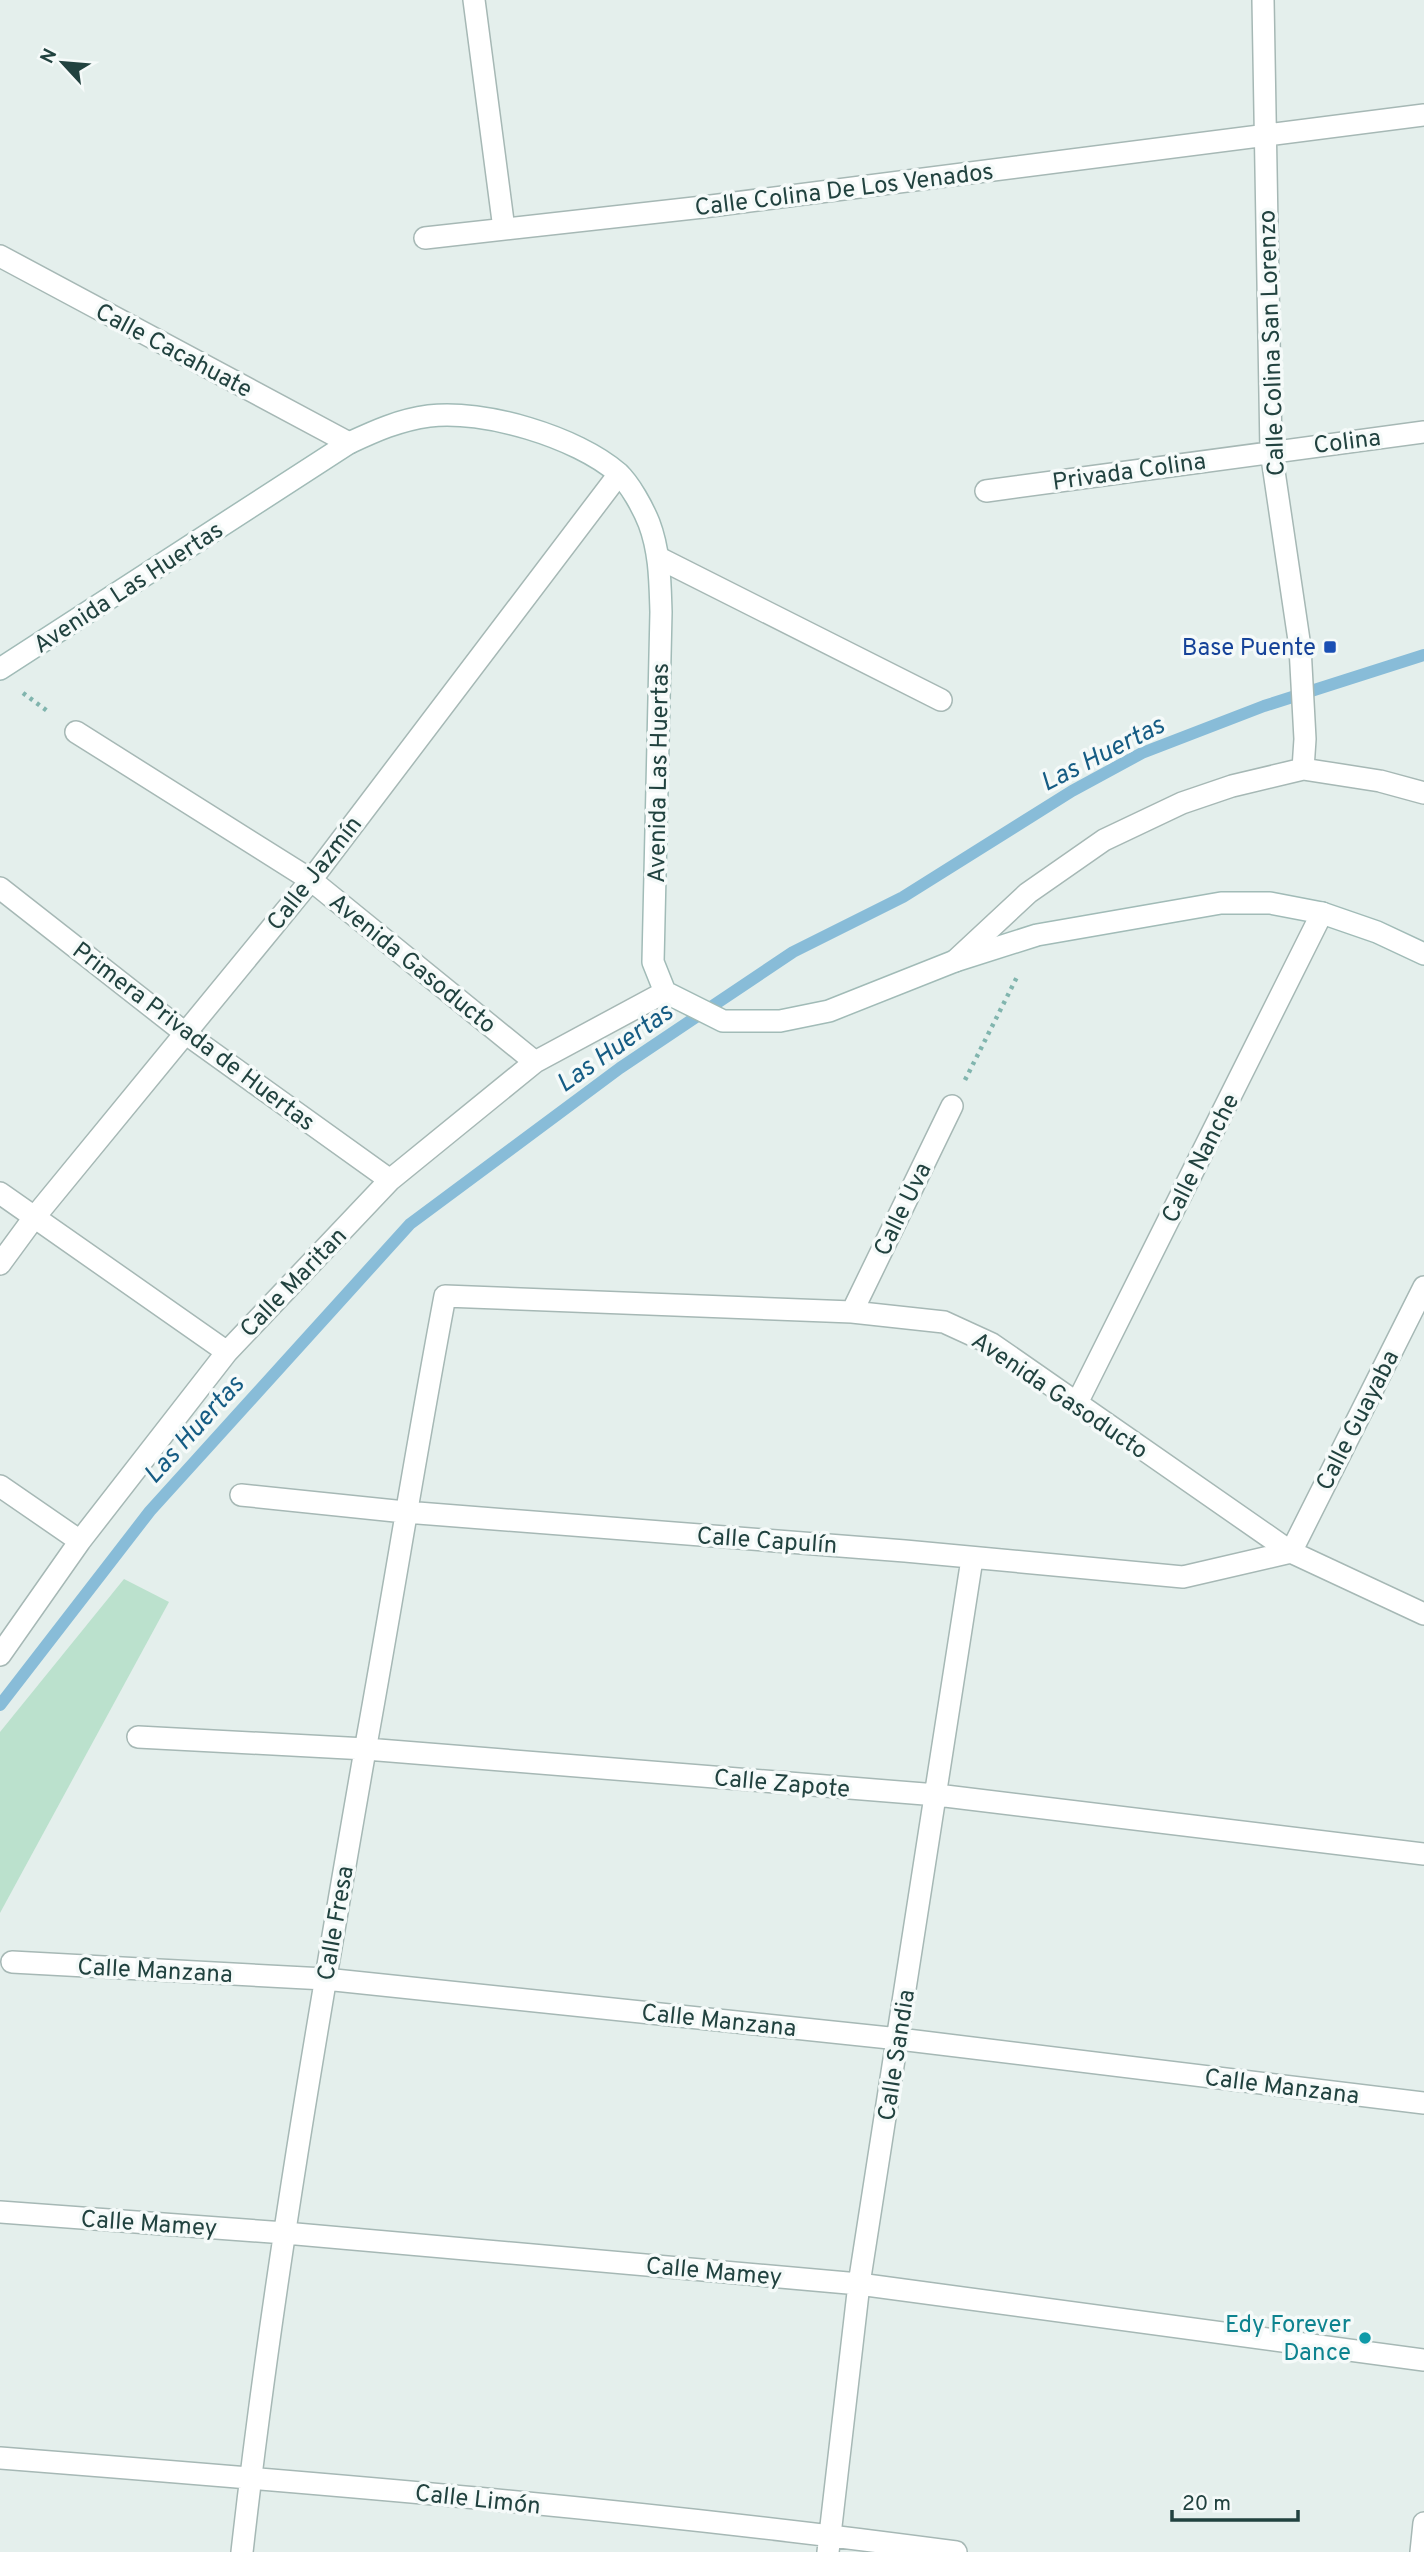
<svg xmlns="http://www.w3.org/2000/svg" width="1424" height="2552" viewBox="0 0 1424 2552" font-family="Overpass,sans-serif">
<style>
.green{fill:#bbe1cd}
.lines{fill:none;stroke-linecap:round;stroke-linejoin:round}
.stream{stroke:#88bcd8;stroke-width:12}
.street-casing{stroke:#a6b8b5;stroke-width:24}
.secondary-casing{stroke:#a1bbb7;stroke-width:24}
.path{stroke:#81b5ae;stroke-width:4.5;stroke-dasharray:3.5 5;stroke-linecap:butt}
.street{stroke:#fff;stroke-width:21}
.secondary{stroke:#fff;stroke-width:21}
.transit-dot{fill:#1a4fb4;stroke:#f5faf9;stroke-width:2.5}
.culture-dot{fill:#0f9aa8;stroke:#f5faf9;stroke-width:2.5}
.labels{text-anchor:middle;stroke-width:7;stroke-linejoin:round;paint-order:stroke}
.street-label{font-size:24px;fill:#21423f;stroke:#f5faf9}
.transit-label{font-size:24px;fill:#164399;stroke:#f5faf9;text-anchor:end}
.culture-label{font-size:24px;fill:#0d838f;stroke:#f5faf9;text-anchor:end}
.water-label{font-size:26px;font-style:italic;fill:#155c84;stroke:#f5faf9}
</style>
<rect width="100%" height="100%" fill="#e4efec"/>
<!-- green -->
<path class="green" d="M 124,1579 L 169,1602 L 0,1913 L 0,1732 Z"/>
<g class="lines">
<!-- stream -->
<path class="stream" d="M 0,1705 L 150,1511 L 410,1224 L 620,1068 L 793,952 L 903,897 L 1072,791 L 1142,753 L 1264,706 L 1424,655"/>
<!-- street casing -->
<g class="street-casing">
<path id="street" d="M 474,0 L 504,229
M 1263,0 L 1271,451 L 1300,647 L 1305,739 L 1303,769
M 425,238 L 703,207 L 1424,115
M 0,256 L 349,443
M 986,491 L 1424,432
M 659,558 L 941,700
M 76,732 L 311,880 L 535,1062
M 0,888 L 185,1033 L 390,1180
M 955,961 L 1028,893 L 1104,840 L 1182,803 L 1232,786 L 1303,769 L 1380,781 L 1424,793
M 0,1193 L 227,1352
M 0,1264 L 33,1219 L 311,880 L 619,474
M 852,1312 L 952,1106
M 1077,1403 L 1322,913
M 0,1486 L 80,1541
M 241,1495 L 405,1512 L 905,1551 L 1183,1577 L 1291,1552 L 1424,1287
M 0,1655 L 80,1541 L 227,1352 L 390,1180 L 535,1062 L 665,992
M 138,1737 L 366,1749 L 937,1795 L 1424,1854
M 12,1962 L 325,1979 L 899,2039 L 1424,2103
M 0,2212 L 285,2233 L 859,2284 L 1424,2360
M 0,2458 C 319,2483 639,2509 956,2552
M 242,2552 C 272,2285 318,2020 364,1756 C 392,1603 416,1449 445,1296 L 852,1312 L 944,1322 L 992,1344 L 1291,1552 L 1424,1614
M 828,2552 L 859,2284 L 972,1559
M 1421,2552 L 1424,2523"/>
</g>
<!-- secondary casing -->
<g class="secondary-casing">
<path id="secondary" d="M 0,669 L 349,443 C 375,431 399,420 429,416 C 483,409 577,437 618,473 C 630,484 643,508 649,523 C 660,552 660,582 661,612 L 653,962 L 665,992 L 723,1021 L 780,1021 L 829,1011 L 955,961 L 1037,935 L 1221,903 L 1270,903 L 1322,913 L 1377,932 L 1424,954"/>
</g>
<!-- path -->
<path class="path" d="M 23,693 L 50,713
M 965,1080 L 1018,975"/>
<!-- street -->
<use href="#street" class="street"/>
<!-- secondary -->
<use href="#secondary" class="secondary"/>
</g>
<!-- markers -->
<rect class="transit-dot" x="1323" y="640" width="14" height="14" rx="3.5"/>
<circle class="culture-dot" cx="1365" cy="2338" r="7"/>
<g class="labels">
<!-- street labels -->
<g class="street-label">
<text transform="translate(844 189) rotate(-7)" y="8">Calle Colina De Los Venados</text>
<text transform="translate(1271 343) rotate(-92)" y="8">Calle Colina San Lorenzo</text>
<text transform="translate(174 350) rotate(28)" y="8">Calle Cacahuate</text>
<text transform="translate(1347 441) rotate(-7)" y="8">Colina</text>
<text transform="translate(1129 471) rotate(-8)" y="8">Privada Colina</text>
<text transform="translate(128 587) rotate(-33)" y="8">Avenida Las Huertas</text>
<text transform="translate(658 773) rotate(-89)" y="8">Avenida Las Huertas</text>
<text transform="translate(314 873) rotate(-52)" y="8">Calle Jazmín</text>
<text transform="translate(413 963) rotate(39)" y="8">Avenida Gasoducto</text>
<text transform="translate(194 1036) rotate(37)" y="8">Primera Privada de Huertas</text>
<text transform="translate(1200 1158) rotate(-63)" y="8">Calle Nanche</text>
<text transform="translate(902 1209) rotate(-64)" y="8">Calle Uva</text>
<text transform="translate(293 1282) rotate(-46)" y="8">Calle Maritan</text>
<text transform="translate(1060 1395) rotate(34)" y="8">Avenida Gasoducto</text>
<text transform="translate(1357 1420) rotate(-63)" y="8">Calle Guayaba</text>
<text transform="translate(767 1540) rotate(4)" y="8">Calle Capulín</text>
<text transform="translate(782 1783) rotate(5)" y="8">Calle Zapote</text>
<text transform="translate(335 1923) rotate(-80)" y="8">Calle Fresa</text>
<text transform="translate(155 1970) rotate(3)" y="8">Calle Manzana</text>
<text transform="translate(719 2020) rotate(6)" y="8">Calle Manzana</text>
<text transform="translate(896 2055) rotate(-81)" y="8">Calle Sandia</text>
<text transform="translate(1282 2086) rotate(7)" y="8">Calle Manzana</text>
<text transform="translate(149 2223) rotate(4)" y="8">Calle Mamey</text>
<text transform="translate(714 2271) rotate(5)" y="8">Calle Mamey</text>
<text transform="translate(478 2499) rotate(6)" y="8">Calle Limón</text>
</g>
<!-- transit labels -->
<g class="transit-label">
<text x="1316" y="655">Base Puente</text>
</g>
<!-- culture labels -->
<g class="culture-label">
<text x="1351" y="2332">Edy Forever<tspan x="1351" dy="28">Dance</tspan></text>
</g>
<!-- water labels -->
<g class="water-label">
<text transform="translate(1102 753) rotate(-27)" y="9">Las Huertas</text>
<text transform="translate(614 1047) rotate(-35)" y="9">Las Huertas</text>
<text transform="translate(193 1429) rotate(-48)" y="9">Las Huertas</text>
</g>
</g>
<!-- north arrow -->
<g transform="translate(63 63) rotate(296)" stroke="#f5faf9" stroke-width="5" paint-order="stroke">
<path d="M0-5L12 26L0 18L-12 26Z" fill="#21423f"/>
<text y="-10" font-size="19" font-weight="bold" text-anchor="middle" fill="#21423f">N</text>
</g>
<!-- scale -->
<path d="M1172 2510v10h126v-10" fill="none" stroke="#21423f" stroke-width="3.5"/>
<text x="1182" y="2510" font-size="21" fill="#21423f" stroke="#f5faf9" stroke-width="5" paint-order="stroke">20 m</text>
</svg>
